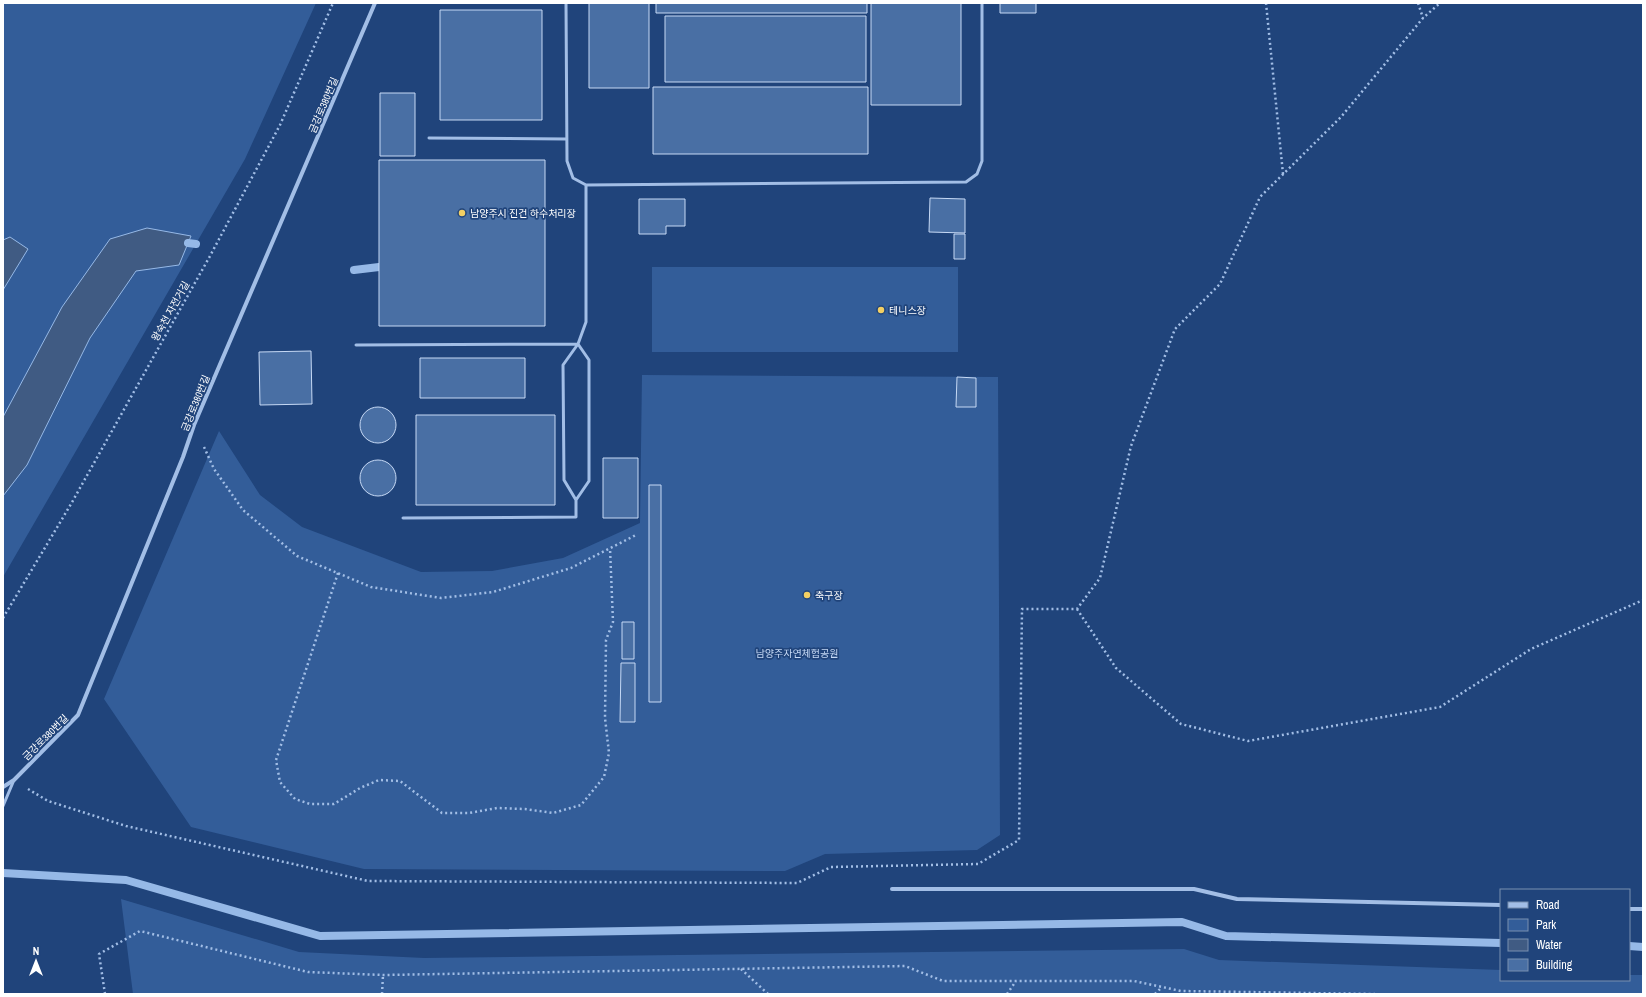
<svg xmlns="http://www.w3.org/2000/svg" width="1646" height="997" viewBox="0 0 1646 997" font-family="'Archivo Narrow','Noto Sans KR',sans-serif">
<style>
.green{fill:#335d99}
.water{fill:#405b83;stroke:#96b9e7}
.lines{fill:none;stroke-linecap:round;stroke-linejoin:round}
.stream{stroke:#96b9e7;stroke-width:8}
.building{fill:#496fa4;stroke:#c6d9f5}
.path{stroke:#a2bee6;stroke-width:2.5;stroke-dasharray:2 3;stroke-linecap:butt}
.lane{stroke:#a2bee6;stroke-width:3}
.street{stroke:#a2bee6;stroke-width:4}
.poi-dot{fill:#f3cf63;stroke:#20447b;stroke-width:1.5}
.labels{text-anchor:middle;stroke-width:3.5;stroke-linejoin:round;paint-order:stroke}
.street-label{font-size:10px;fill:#fff;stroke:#20447b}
.poi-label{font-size:10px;fill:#fff;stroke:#20447b;text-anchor:start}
.park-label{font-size:10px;fill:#c6d9f5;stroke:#20447b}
</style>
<rect width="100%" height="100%" fill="#20447b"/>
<!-- green -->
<path class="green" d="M 3,3 L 316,3 L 245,159 L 3,577 Z
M 652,267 L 958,267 L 958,352 L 652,352 Z
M 642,375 L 998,377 L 1000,835 L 977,850 L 825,854 L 785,871 L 364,869 L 191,827 L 104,699 L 219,431 L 260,495 L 302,527 L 421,572 L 492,571 L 563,558 L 640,523 Z
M 121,899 L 299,952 L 424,958 L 1184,949 L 1219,960 L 1501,970 L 1501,980 L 1629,980 L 1629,975 L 1643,975 L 1643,994 L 133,994 Z"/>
<!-- water -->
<path class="water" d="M 147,228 L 191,236 L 179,265 L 136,271 L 90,338 L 27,465 L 3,496 L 3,417 L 62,307 L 110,239 Z
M 10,237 L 28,249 L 3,290 L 3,240 Z"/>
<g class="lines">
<!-- stream -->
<path class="stream" d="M 188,243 L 196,244
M 354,270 L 379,267
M 3,873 L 126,880 L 320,936 L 1182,922 L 1226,936 L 1501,943
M 1629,946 L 1643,947"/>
</g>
<!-- building -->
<path class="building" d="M 589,3 L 649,3 L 649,88 L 589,88 Z
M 656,3 L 867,3 L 867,13 L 656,13 Z
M 871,3 L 961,3 L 961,105 L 871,105 Z
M 1000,3 L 1036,3 L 1036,13 L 1000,13 Z
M 440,10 L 542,10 L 542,120 L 440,120 Z
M 665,16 L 866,16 L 866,82 L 665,82 Z
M 653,87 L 868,87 L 868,154 L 653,154 Z
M 380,93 L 415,93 L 415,156 L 380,156 Z
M 379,160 L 545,160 L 545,326 L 379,326 Z
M 930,198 L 965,199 L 965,233 L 929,232 Z
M 639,199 L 685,199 L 685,226 L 666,226 L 666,234 L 639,234 Z
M 954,234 L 965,234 L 965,259 L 954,259 Z
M 311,351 L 312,404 L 260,405 L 259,352 Z
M 420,358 L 525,358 L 525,398 L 420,398 Z
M 957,377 L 976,378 L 976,407 L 956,407 Z
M360 425a18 18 0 1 1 36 0a18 18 0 1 1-36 0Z
M 416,415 L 555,415 L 555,505 L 416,505 Z
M 603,458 L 638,458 L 638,518 L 603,518 Z
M360 478a18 18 0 1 1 36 0a18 18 0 1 1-36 0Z
M 649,485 L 661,485 L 661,702 L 649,702 Z
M 622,622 L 634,622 L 634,659 L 622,659 Z
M 621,663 L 635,663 L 635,722 L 620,722 Z"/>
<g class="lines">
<!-- path -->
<path class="path" d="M 1266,3 L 1283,174
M 1418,3 L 1423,18
M 204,447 L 214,469 L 243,510 L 297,556 L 371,587 L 441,598 L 493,592 L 571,568 L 636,535
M 338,573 L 276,760 L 280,782 L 295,799 L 310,804 L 334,804 L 360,788 L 379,780 L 400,781 L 442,813 L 469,813 L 497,808 L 525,809 L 553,813 L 581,805 L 604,777 L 609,753 L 605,718 L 606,640 L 613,622 L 610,548
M 1077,609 L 1116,668 L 1181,724 L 1248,741 L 1440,707 L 1531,649 L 1643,600
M 3,618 L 71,504 L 210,256 L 280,125 L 333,3
M 28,789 L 48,801 L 126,826 L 368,881 L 797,883 L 831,867 L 978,864 L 1019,840 L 1022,609 L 1077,609 L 1100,578 L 1131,446 L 1175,329 L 1220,284 L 1260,197 L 1341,117 L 1423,18 L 1440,3
M 741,969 L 768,994
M 105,994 L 99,954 L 140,931 L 308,972 L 383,975 L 905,966 L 943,981 L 1134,981 L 1181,991 L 1375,994
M 382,994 L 383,975
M 1007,994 L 1016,981
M 1155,994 L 1162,987"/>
<!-- lane -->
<path class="lane" d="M 566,3 L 567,161 L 573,178 L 586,185 L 966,182 L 977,174 L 982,161 L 982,3
M 429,138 L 566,139
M 356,345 L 578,344 L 586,322 L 586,185
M 403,518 L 576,517 L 576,500 L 589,481 L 589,360 L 578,344 L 563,365 L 564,480 L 576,500
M 3,806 L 14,780"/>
<!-- street -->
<path class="street" d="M 3,787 L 14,780 L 78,715 L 183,457 L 194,425 L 375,3
M 892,889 L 1194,889 L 1237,899 L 1501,905
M 1629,909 L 1643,909"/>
</g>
<!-- markers -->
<g class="poi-dot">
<circle cx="462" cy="213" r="4"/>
<circle cx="881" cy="310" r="4"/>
<circle cx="807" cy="595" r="4"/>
</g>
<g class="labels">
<!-- street labels -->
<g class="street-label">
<text transform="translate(323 105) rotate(-67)" y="4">금강로380번길</text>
<text transform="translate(170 311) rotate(-61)" y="4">왕숙천 자전거길</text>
<text transform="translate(195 403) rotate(-68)" y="4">금강로380번길</text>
<text transform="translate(45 737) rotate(-45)" y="4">금강로380번길</text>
</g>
<!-- poi labels -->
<g class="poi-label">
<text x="470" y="217">남양주시 진건 하수처리장</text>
<text x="889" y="314">테니스장</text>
<text x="815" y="599">축구장</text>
</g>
<!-- park labels -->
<g class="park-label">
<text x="797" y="657">남양주자연체험공원</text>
</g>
</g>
<!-- border -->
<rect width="1646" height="997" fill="none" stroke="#ffffff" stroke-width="8"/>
<!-- legend -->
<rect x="1500" y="889" width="130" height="92" fill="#20447b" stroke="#798fb0"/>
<rect x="1508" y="902" width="20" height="6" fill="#a2bee6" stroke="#798fb0"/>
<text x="1536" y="909" font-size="12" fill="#ffffff">Road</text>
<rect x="1508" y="919" width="20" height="12" fill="#335d99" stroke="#798fb0"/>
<text x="1536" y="929" font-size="12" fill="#ffffff">Park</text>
<rect x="1508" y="939" width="20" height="12" fill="#405b83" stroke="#798fb0"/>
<text x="1536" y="949" font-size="12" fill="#ffffff">Water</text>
<rect x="1508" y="959" width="20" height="12" fill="#496fa4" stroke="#798fb0"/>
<text x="1536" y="969" font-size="12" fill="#ffffff">Building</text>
<!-- north arrow -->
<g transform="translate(36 961)" stroke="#20447b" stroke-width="3" paint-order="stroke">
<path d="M0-3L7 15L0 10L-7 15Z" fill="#ffffff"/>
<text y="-6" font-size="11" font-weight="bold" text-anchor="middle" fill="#ffffff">N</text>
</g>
</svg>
